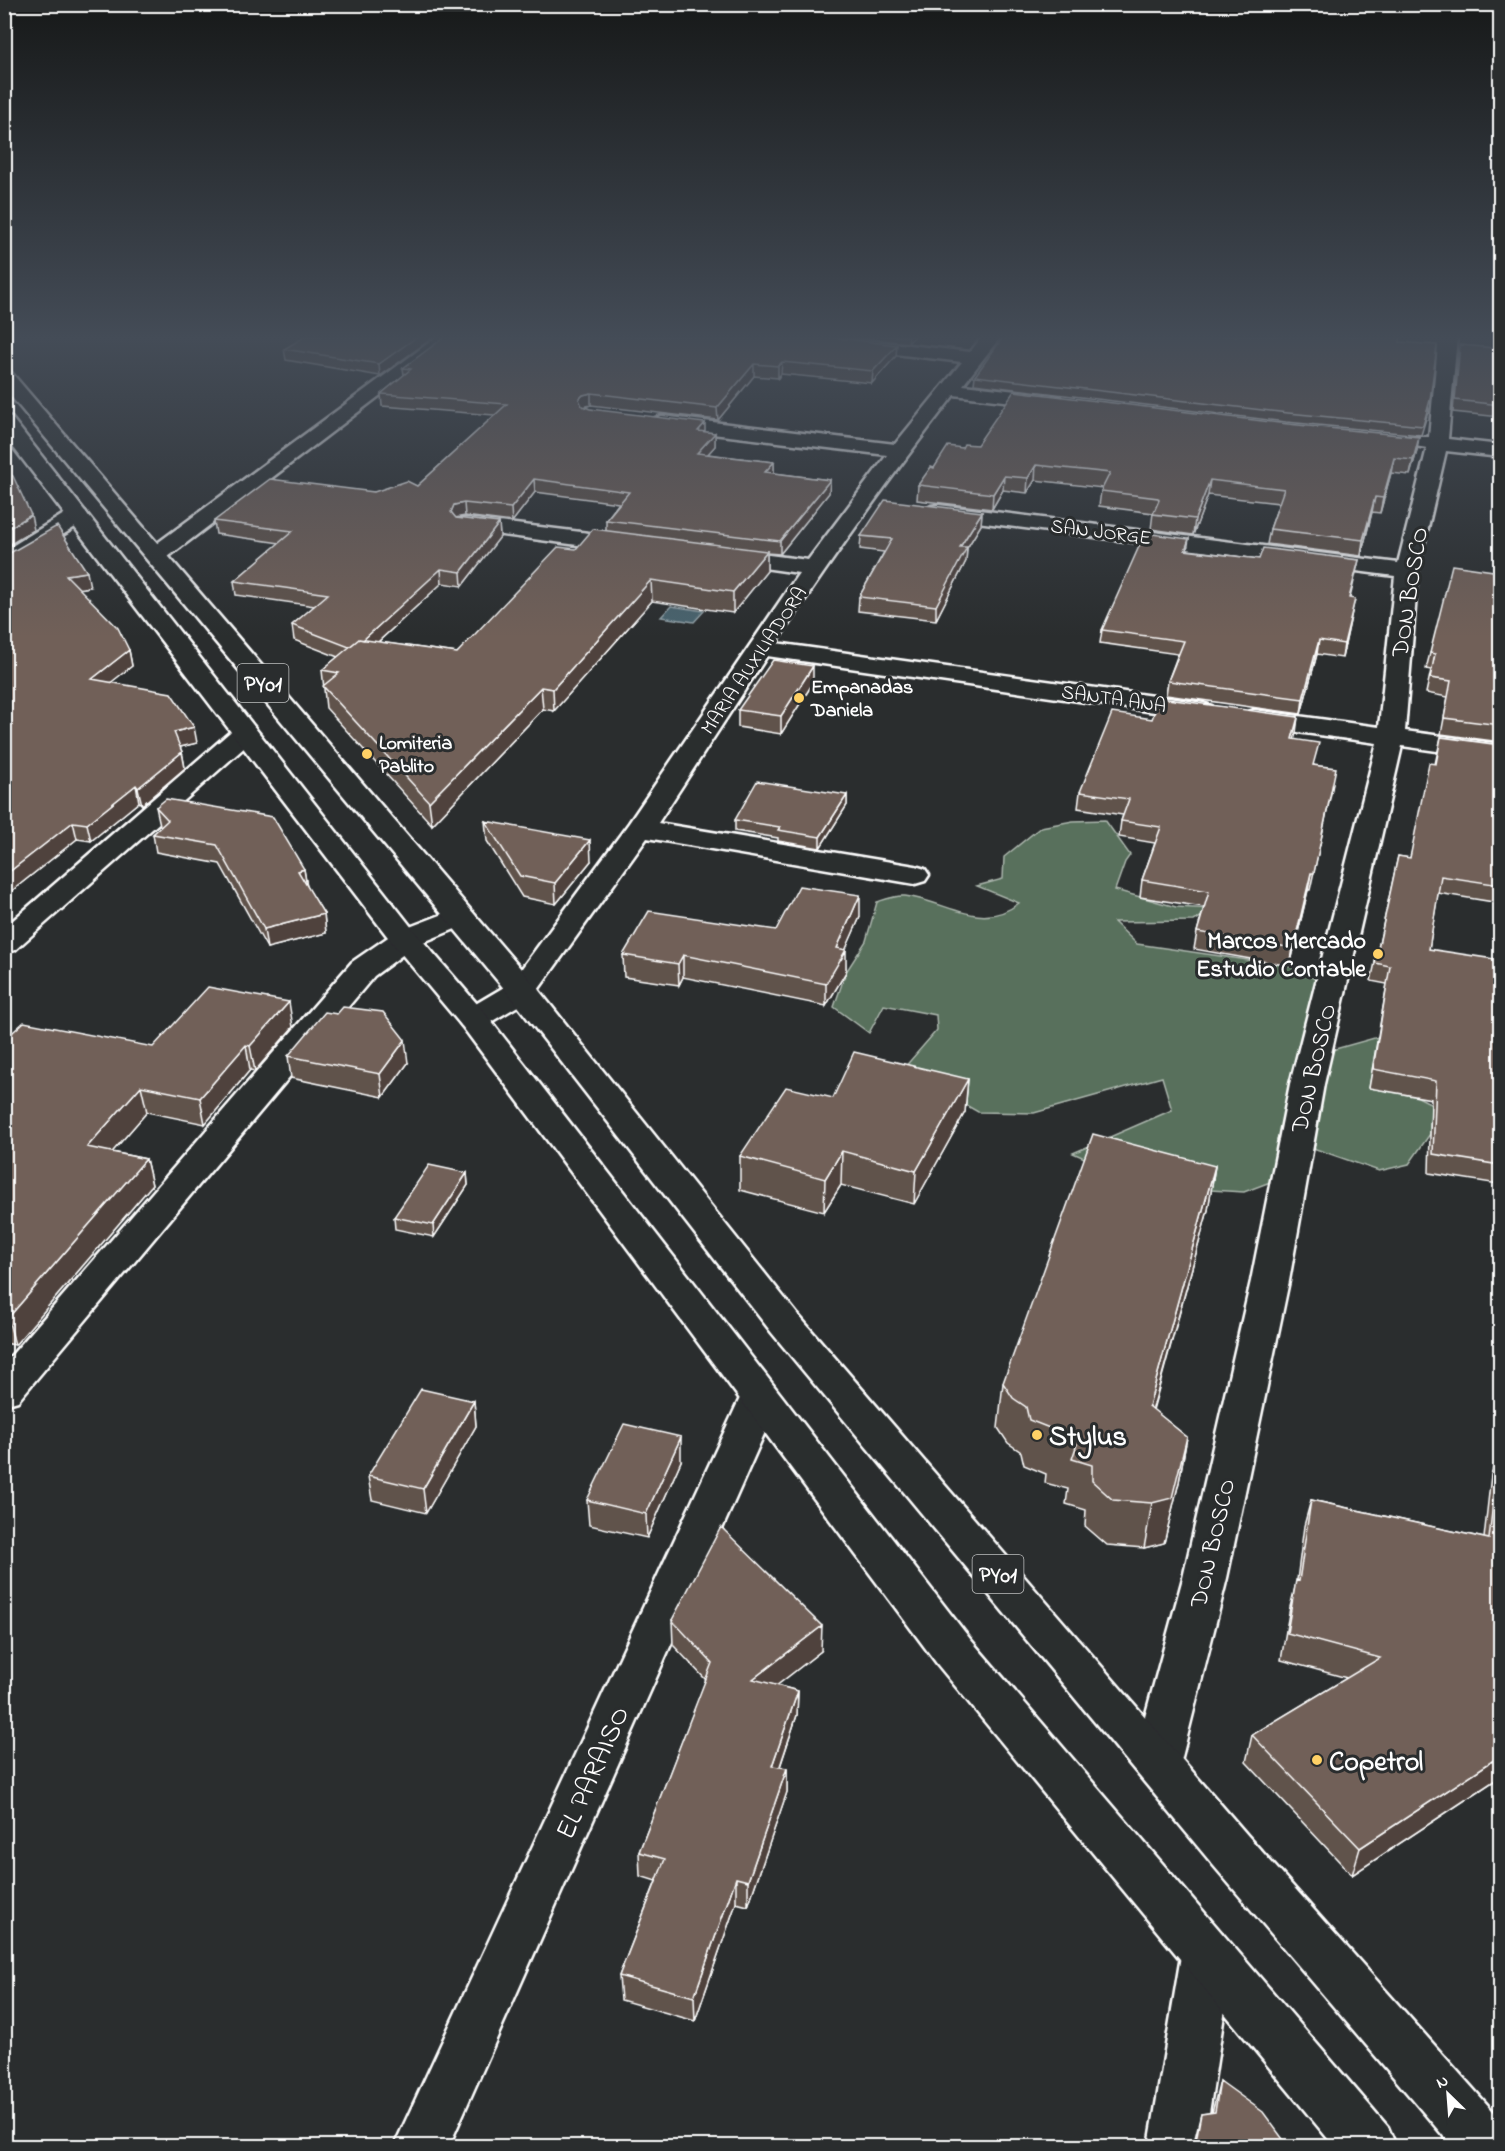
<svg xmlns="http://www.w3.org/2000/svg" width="1505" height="2151" viewBox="0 0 1505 2151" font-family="'Indie Flower',sans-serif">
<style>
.green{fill:#586f5c;stroke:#acb7ae;stroke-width:1.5}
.water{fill:#49636d;stroke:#92a1a7;stroke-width:1.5}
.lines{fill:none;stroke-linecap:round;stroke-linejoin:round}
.minor-casing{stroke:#fff;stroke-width:5}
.highway-casing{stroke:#fff;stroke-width:5}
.minor{fill:#2a2d2e;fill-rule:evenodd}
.highway{fill:#2a2d2e;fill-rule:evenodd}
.wall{fill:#61534c;stroke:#fff;stroke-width:1.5;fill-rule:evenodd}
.shaded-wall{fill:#4f433e;stroke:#fff;stroke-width:1.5}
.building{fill:#716058;stroke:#fff;stroke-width:1.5}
.poi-dot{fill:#ffd166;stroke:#2a2d2e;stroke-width:2}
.labels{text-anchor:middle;stroke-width:6;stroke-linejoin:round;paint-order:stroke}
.far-street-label{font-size:20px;fill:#fff;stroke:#2a2d2e}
.far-poi-label{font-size:20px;font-weight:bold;fill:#fff;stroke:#2a2d2e;text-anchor:start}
.shield{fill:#2a2d2e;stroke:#bfc0c0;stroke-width:1.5}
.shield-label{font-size:22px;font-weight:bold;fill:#fff}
.street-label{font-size:24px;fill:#fff;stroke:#2a2d2e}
.poi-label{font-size:24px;font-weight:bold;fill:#fff;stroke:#2a2d2e;text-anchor:end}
.near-poi-label{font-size:28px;font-weight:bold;fill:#fff;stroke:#2a2d2e;text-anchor:start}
.near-street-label{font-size:28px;fill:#fff;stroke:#2a2d2e}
</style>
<rect width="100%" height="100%" fill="#2a2d2e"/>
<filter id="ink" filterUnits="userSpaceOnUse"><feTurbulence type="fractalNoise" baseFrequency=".0167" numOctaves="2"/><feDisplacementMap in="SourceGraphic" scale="12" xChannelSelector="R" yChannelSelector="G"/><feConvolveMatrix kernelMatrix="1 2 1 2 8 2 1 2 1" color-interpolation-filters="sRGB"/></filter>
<g filter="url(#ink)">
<!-- green -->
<path class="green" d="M 1105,820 L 1130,855 L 1125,862 L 1115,890 L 1176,907 L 1214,909 L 1194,921 L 1114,922 L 1137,944 L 1290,966 L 1317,980 L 1314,1055 L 1378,1037 L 1369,1088 L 1418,1097 L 1444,1110 L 1430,1120 L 1430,1134 L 1409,1164 L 1379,1171 L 1296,1142 L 1299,1171 L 1244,1192 L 1193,1189 L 1132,1179 L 1073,1153 L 1172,1110 L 1162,1077 L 1034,1113 L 978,1112 L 903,1069 L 937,1030 L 936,1015 L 884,1005 L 869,1033 L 834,1007 L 846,972 L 866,941 L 877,902 C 886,899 896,895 905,896 C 947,901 981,933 1019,903 L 977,886 L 1003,879 L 1004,857 L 1041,827 L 1073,821 Z"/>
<!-- water -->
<path class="water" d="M 671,606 L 704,611 L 694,622 L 661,617 Z"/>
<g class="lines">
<!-- minor casing -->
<g class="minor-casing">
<path id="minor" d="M 438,336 L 458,336 L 164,560 L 156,562 L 148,560 L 145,555 L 148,550 Z
M 777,336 L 829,336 L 970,352 L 983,336 L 1001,336 L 963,385 L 1053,395 L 1060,397 L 1063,401 L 1060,405 L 1053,407 L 954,395 C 892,475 832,558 776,643 L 1203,703 L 1212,706 L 1216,711 L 1212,716 L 1203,719 L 767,656 L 658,823 L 915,866 L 925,869 L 929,875 L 925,881 L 915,884 L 647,838 L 533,997 L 484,1026 L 473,1029 L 462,1026 L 457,1019 L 462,1012 L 511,983 L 629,823 L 799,573 L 715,561 L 712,556 L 715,551 L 723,549 L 808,560 L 887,455 L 662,428 L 655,426 L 652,422 L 655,418 L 662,416 L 895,444 L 962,362 L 786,341 L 780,340 Z
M 1380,336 L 1457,336 L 1448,439 L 1500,445 L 1500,457 L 1446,451 L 1418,571 L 1405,731 L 1500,744 L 1500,760 L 1402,746 L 1324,1084 L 1289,1281 L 1227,1578 L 1181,1761 L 1174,1775 L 1157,1781 L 1140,1775 L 1133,1761 L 1183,1578 L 1251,1281 L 1290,1084 L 1377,743 L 1254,726 L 1245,723 L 1241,718 L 1245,713 L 1254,710 L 1379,727 L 1395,576 L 939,517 L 931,516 L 928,511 L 931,506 L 939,505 L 1398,563 L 1427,448 L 1408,445 L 1405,441 L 1408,437 L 1429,437 L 1438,346 L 1389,341 L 1383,340 Z
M 77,510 L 85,511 L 88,516 L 85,521 L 12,566 L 4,568 L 4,551 L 69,511 Z
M 465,518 L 630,538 L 638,540 L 641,545 L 638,550 L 630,552 L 457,529 L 454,524 L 457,519 Z
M 245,725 L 254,727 L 258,733 L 254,739 L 15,950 L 4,953 L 4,928 L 236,727 Z
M 459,908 L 470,911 L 474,917 L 470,923 L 416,945 L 374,976 L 18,1401 L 4,1405 L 4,1364 L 352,962 L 394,933 Z
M 760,1384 L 774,1388 L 780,1398 L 449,2146 L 394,2146 L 740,1398 L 746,1388 Z
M 1207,1932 L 1225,1939 L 1233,1956 L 1204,2146 L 1149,2146 L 1181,1956 L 1189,1939 Z"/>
</g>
<!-- highway casing -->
<g class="highway-casing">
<path id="highway" d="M 4,371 L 11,372 L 533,983 L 798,1315 L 1248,1836 L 1500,2119 L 1500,2146 L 1452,2146 L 1214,1866 L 772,1333 L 511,997 L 4,388 Z
M 4,415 L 11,417 L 416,933 L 484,1012 L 970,1639 L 1388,2127 L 1396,2146 L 1334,2146 L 938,1665 L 462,1026 L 394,945 L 4,435 Z"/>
</g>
<!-- minor -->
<use href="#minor" class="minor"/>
<!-- highway -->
<use href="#highway" class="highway"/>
</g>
<!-- wall -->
<path class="wall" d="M 435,336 L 380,376 L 286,360 L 284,349 Z
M 845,336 L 915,336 L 908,343 Z
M 1500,336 L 1500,417 L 1453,412 L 1458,355 L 1460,345 L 1494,348 Z
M 1400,342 L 1429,409 L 1421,435 L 1286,422 L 974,384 L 975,376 Z
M 896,356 L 872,383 L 781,374 L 778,378 L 754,376 L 718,420 L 591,405 L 584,407 L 590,409 L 705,432 L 715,433 L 715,446 L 708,454 L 774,462 L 774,473 L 830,480 L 829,493 L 780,554 L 767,553 L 767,571 L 733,613 L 652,601 L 554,711 L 543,709 L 432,825 L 326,708 L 322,670 L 338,657 L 294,640 L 292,625 L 315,606 L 236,595 L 234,581 L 280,543 L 216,534 L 214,521 L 374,492 L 417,486 L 495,415 L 382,406 L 381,394 L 404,375 L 403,368 ZM 535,492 L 619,503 L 606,520 L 606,531 L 457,653 L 378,642 L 442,583 L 462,586 L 500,537 L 499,523 L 455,518 L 465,516 L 512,522 Z
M 977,445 L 1417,451 L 1410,475 L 1391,473 L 1380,513 L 1372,512 L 1361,556 L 1267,544 L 1270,529 L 1279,503 L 1208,495 L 1193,535 L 1151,529 L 1153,513 L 1099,506 L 1101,491 L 1103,488 L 1035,480 L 1027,493 L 1003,490 L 992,509 L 917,500 L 918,485 L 934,468 L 962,448 Z
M 1500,449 L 1500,491 L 1495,491 L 1498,459 Z
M 982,512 L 981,525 L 967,548 L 966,561 L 936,620 L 858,611 L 859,597 L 884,552 L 860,549 L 861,536 Z
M 1189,539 L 1187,551 L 1259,559 L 1359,560 L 1350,598 L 1352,612 L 1342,658 L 1317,654 L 1301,714 L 1166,695 L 1168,681 L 1178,654 L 1100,643 L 1102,630 Z
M 4,554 L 90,587 L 79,589 L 129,650 L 132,666 L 111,682 L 197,743 L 180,747 L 182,752 L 185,768 L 142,805 L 139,802 L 91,841 L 77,839 L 4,897 Z
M 1500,572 L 1500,744 L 1500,742 L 1441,734 L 1448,697 L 1426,693 L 1431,670 L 1426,669 L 1430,653 Z
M 813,683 L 781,734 L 738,727 L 738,710 Z
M 1298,717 L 1294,739 L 1314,765 L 1333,784 L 1310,890 L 1308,890 L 1290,966 L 1194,949 L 1197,932 L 1204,907 L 1140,897 L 1142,880 L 1155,843 L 1119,837 L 1121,821 L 1123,815 L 1078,808 L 1080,792 L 1152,719 Z
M 1441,737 L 1500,745 L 1500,903 L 1438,893 L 1429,949 L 1498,1052 L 1500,1054 L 1500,1174 L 1498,1184 L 1429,1173 L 1431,1099 L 1369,1088 L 1387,984 L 1371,981 L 1398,856 L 1410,858 L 1435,764 Z
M 847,795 L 847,805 L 820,848 L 778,841 L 778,838 L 735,831 L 735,820 Z
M 156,807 L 304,869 L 307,887 L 324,914 L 326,933 L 267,948 L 220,864 L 156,852 L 153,834 L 161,827 L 160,825 Z
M 485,821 L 591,861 L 556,904 L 522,897 L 487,841 Z
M 860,917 L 845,950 L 846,972 L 826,1006 L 683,977 L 679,985 L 624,977 L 623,955 Z
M 293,1027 L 255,1071 L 250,1070 L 205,1124 L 147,1112 L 112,1152 L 146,1159 L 152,1185 L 15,1345 L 4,1343 L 4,1040 L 153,1047 Z
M 288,1056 L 408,1063 L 383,1097 L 291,1078 Z
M 968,1079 L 965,1112 L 914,1204 L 841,1185 L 824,1212 L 740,1190 L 740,1156 L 833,1098 Z
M 1215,1166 L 1208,1210 L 1153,1410 L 1187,1437 L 1179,1482 L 1164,1543 L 1144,1548 L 1107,1545 L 1085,1526 L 1086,1510 L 1066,1504 L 1068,1489 L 1045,1483 L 1046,1474 L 1024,1465 L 1021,1452 L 1008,1443 L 998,1428 L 1003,1383 Z
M 467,1173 L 468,1185 L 434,1237 L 395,1229 L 394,1217 Z
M 474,1401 L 476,1426 L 426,1513 L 372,1500 L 368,1476 Z
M 1499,1448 L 1500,1777 L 1352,1875 L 1246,1762 L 1252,1735 L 1347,1678 L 1281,1660 L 1290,1607 L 1297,1580 L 1304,1526 L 1311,1500 L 1484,1538 L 1491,1475 Z
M 681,1461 L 647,1538 L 589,1525 L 587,1500 Z
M 672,1620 L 821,1651 L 776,1685 L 798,1691 L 797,1715 L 780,1767 L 787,1768 L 787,1792 L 748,1906 L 736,1903 L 695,2021 L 621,2000 L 619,1976 L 656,1881 L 640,1876 L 639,1852 L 706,1680 L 673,1645 Z
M 1220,2081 L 1288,2146 L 1193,2146 L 1201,2114 L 1212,2113 Z"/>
<!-- shaded-wall -->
<path class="shaded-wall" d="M 418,336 L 435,336 L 380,376 L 379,364 Z
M 909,336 L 915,336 L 908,343 Z
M 897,345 L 896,356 L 872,383 L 873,371 Z
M 782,362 L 781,374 L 778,378 L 778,366 Z
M 754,364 L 754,376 L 718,420 L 717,408 Z
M 591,393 L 591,405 L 583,407 L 579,412 L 579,399 L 583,395 Z
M 705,423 L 705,435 L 698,431 Z
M 715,433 L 715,446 L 697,466 L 697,453 Z
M 1419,437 L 1417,451 L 1410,475 L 1413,460 Z
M 1394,458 L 1391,473 L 1380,513 L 1383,498 Z
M 774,462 L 774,475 L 765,472 Z
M 1036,465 L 1035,480 L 1027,493 L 1028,478 Z
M 1004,476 L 1003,490 L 992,509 L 993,494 Z
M 534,479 L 535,492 L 512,522 L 511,508 Z
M 830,480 L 829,493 L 780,554 L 780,541 Z
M 1210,480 L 1208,495 L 1193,535 L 1195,519 Z
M 1375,497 L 1372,512 L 1361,556 L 1363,540 Z
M 464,503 L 465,516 L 455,518 L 451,512 L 454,505 Z
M 982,512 L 981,525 L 967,548 L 966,561 L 936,620 L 936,606 L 960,547 Z
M 31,515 L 34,530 L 4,548 L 4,531 Z
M 499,523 L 500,537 L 462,586 L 461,572 Z
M 767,551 L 767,571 L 733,613 L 733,592 Z
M 441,569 L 442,583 L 355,663 L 353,649 Z
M 87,572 L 90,587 L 69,590 L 66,575 Z
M 651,580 L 652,601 L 554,711 L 553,689 Z
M 1355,599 L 1352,612 L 1342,658 L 1344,644 Z
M 1319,640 L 1317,654 L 1301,714 L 1303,699 Z
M 129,650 L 132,666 L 95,695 L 92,679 Z
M 813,666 L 813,683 L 781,734 L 781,716 Z
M 541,687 L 543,709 L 432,825 L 429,802 Z
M 1298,717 L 1296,733 L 1290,755 L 1292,739 Z
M 194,727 L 197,743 L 176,748 L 174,732 Z
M 182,752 L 185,768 L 142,805 L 138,788 Z
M 136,785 L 139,802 L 91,841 L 87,824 Z
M 847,795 L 847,805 L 820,848 L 820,837 Z
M 73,822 L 77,839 L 4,897 L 4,876 Z
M 590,840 L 591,861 L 556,904 L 555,883 Z
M 304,869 L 307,888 L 298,871 Z
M 1311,873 L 1308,890 L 1290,966 L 1293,948 Z
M 860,895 L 860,917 L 841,960 L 846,950 L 846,972 L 826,1006 L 826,984 L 837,948 Z
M 324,914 L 326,933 L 267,948 L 264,929 Z
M 683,955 L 683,977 L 679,985 L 678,964 Z
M 289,1002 L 293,1027 L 255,1071 L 250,1046 Z
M 405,1040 L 408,1063 L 383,1097 L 380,1074 Z
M 246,1045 L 250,1070 L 205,1124 L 200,1098 Z
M 968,1079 L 965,1112 L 914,1204 L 916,1171 Z
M 141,1086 L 147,1112 L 94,1173 L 87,1147 Z
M 842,1151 L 841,1185 L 824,1212 L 825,1179 Z
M 146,1159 L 152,1185 L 15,1345 L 8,1318 Z
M 1215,1166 L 1208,1210 L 1141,1451 L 1149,1406 Z
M 467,1173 L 468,1185 L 434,1237 L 433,1225 Z
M 474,1401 L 476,1426 L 426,1513 L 423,1489 Z
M 681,1437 L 681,1461 L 647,1538 L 646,1514 Z
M 1187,1437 L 1179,1482 L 1164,1543 L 1144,1548 L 1152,1503 Z
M 822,1626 L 821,1651 L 753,1704 L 753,1679 Z
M 798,1691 L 797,1715 L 772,1790 L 772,1766 Z
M 1500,1756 L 1500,1777 L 1352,1875 L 1360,1848 Z
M 787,1768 L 787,1792 L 748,1906 L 748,1881 Z
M 736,1878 L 736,1903 L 695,2021 L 694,1997 Z"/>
<!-- building -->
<path class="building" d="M 306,336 L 418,336 L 379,364 L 284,349 Z
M 446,336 L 820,336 L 897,345 L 873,371 L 782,362 L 778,366 L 754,364 L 717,408 L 591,393 L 583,395 L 579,399 L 582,406 L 590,409 L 705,423 L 698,431 L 715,433 L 697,453 L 774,462 L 765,472 L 830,480 L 780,541 L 606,520 L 629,492 L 534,479 L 511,508 L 464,503 L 454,505 L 451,512 L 456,518 L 499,523 L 461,572 L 441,569 L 363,640 L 359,639 L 349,647 L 292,625 L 328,594 L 234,581 L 293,531 L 214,521 L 270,479 L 374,492 L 407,481 L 417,486 L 507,404 L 381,394 L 411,369 L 403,368 Z
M 1004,336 L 1401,336 L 1400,342 L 1437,345 L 1430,400 L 1423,426 L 1288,413 L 975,376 Z
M 1497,336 L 1500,336 L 1500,405 L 1455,400 L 1460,345 L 1494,348 Z
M 1014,391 L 1288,424 L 1419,437 L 1413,460 L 1394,458 L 1383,498 L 1375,497 L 1363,540 L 1270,529 L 1284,489 L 1210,480 L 1195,519 L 1153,514 L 1159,500 L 1158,498 L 1101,491 L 1110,473 L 1036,465 L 1028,478 L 1004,476 L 993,494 L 918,485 L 931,467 L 934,468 L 948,446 L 962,448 L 964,444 L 977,445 Z
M 1500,450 L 1500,479 L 1497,479 Z
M 4,471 L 13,476 L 31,515 L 4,531 Z
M 885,500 L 982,512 L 960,547 L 967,547 L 936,606 L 859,597 L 892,539 L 861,536 Z
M 57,526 L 87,572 L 66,575 L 118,628 L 129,650 L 92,679 L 171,693 L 194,727 L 174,732 L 182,752 L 138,788 L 136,785 L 87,824 L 73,822 L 4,876 L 4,818 L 12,812 L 4,810 L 4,554 L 10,553 Z
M 593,529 L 767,551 L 733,592 L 651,580 L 553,689 L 541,687 L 429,802 L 323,686 L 339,673 L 322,670 L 359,639 L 457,653 L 558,547 L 576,549 Z
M 1145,533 L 1189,539 L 1185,550 L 1259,559 L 1263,548 L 1359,560 L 1349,598 L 1355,599 L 1344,644 L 1319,640 L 1303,699 L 1168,681 L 1184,641 L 1102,630 Z
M 1452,565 L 1500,572 L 1500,725 L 1444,718 L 1451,681 L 1430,678 L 1435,654 L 1430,653 Z
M 773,660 L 813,666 L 781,716 L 738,710 Z
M 1160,698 L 1298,717 L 1292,739 L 1319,743 L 1313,765 L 1336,768 L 1314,873 L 1311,873 L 1293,948 L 1197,932 L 1209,891 L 1142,880 L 1161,827 L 1121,821 L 1129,799 L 1080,792 L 1112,713 L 1152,719 Z
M 1441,737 L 1500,745 L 1500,885 L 1441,876 L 1429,949 L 1500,960 L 1500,1022 L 1498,1052 L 1500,1054 L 1500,1165 L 1433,1154 L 1436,1081 L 1373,1069 L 1390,966 L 1375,963 L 1398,856 L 1410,858 L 1429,763 L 1436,764 Z
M 757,781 L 847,795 L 820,837 L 778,830 L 780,827 L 735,820 Z
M 166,799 L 273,817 L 304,869 L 298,871 L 324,914 L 264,929 L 217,845 L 153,834 L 168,820 L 156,807 Z
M 485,821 L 590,840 L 555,883 L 520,876 Z
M 799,886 L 860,895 L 837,948 L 846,950 L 826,984 L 683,955 L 678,964 L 623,955 L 649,911 L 776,930 Z
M 208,987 L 289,1002 L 250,1046 L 246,1045 L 200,1098 L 141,1086 L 87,1147 L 146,1159 L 8,1318 L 4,1318 L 4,1040 L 24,1022 L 153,1047 Z
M 343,1007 L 383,1012 L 405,1040 L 380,1074 L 288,1056 L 325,1012 L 337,1014 Z
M 854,1052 L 968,1079 L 916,1171 L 842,1151 L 825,1179 L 740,1156 L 786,1087 L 833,1098 Z
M 1093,1134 L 1215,1166 L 1149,1406 L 1187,1437 L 1172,1498 L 1152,1503 L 1113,1500 L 1092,1481 L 1092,1465 L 1072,1459 L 1077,1444 L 1051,1438 L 1052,1429 L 1029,1420 L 1026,1407 L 1013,1398 L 1003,1383 Z
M 429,1165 L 467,1173 L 433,1225 L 394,1217 Z
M 421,1389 L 474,1401 L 423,1489 L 368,1476 Z
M 624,1424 L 681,1437 L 646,1514 L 587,1500 Z
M 1499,1448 L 1500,1448 L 1500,1756 L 1360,1848 L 1252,1735 L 1380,1658 L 1287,1633 L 1296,1580 L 1299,1581 L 1311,1500 L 1489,1539 Z
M 721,1527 L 822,1626 L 753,1679 L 798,1691 L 772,1766 L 787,1768 L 748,1881 L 736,1878 L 694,1997 L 619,1976 L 665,1859 L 639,1852 L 712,1663 L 672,1620 Z
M 1220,2081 L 1263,2112 L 1288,2146 L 1195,2146 L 1201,2114 L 1215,2112 Z"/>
</g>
<!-- sky -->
<linearGradient id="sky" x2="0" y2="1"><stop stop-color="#171919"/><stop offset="0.53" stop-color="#444c57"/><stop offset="1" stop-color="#444c57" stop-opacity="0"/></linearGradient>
<rect width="1505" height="637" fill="url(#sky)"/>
<!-- markers -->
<g class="poi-dot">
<circle cx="799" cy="698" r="6"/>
<circle cx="367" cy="754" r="6"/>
<circle cx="1378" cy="954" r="6"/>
<circle cx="1037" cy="1435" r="6"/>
<circle cx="1317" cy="1760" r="6"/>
</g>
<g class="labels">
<!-- far-street labels -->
<g class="far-street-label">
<text transform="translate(1101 531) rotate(7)" y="7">SAN JORGE</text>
<text transform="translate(753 660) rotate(-56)" y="7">MARIA AUXILIADORA</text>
<text transform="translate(1114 698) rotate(8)" y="7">SANTA ANA</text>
</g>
<!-- far-poi labels -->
<g class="far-poi-label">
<text x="811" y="693">Empanadas<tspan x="811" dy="23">Daniela</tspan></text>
<text x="379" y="749">Lomiteria<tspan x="379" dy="23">Pablito</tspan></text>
</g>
<!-- shield labels -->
<g class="shield">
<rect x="237.5" y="664" width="51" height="38" rx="4.5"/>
<rect x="972.5" y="1555" width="51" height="38" rx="4.5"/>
</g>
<g class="shield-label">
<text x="263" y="691">PY01</text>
<text x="998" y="1582">PY01</text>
</g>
<!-- street labels -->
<g class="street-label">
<text transform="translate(1409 592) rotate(-81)" y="8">DON BOSCO</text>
<text transform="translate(1313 1068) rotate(-77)" y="8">DON BOSCO</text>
<text transform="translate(1212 1543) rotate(-77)" y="8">DON BOSCO</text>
</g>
<!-- poi labels -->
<g class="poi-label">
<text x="1366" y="948">Marcos Mercado<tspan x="1366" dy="28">Estudio Contable</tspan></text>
</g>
<!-- near-poi labels -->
<g class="near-poi-label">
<text x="1049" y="1445">Stylus</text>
<text x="1329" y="1770">Copetrol</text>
</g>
<!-- near-street labels -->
<g class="near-street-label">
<text transform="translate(591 1772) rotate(-66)" y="10">EL PARAISO</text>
</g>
</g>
<!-- margin -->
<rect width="1505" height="2151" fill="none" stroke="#2a2d2e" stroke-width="24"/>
<rect x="12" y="12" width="1481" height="2127" fill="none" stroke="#fff" stroke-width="2" filter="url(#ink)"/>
<!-- north arrow -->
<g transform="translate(1448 2094) rotate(335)" stroke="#2a2d2e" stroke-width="4.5" paint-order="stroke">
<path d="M0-4.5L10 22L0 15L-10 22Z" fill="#ffffff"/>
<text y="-9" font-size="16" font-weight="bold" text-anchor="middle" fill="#ffffff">N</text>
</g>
</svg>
